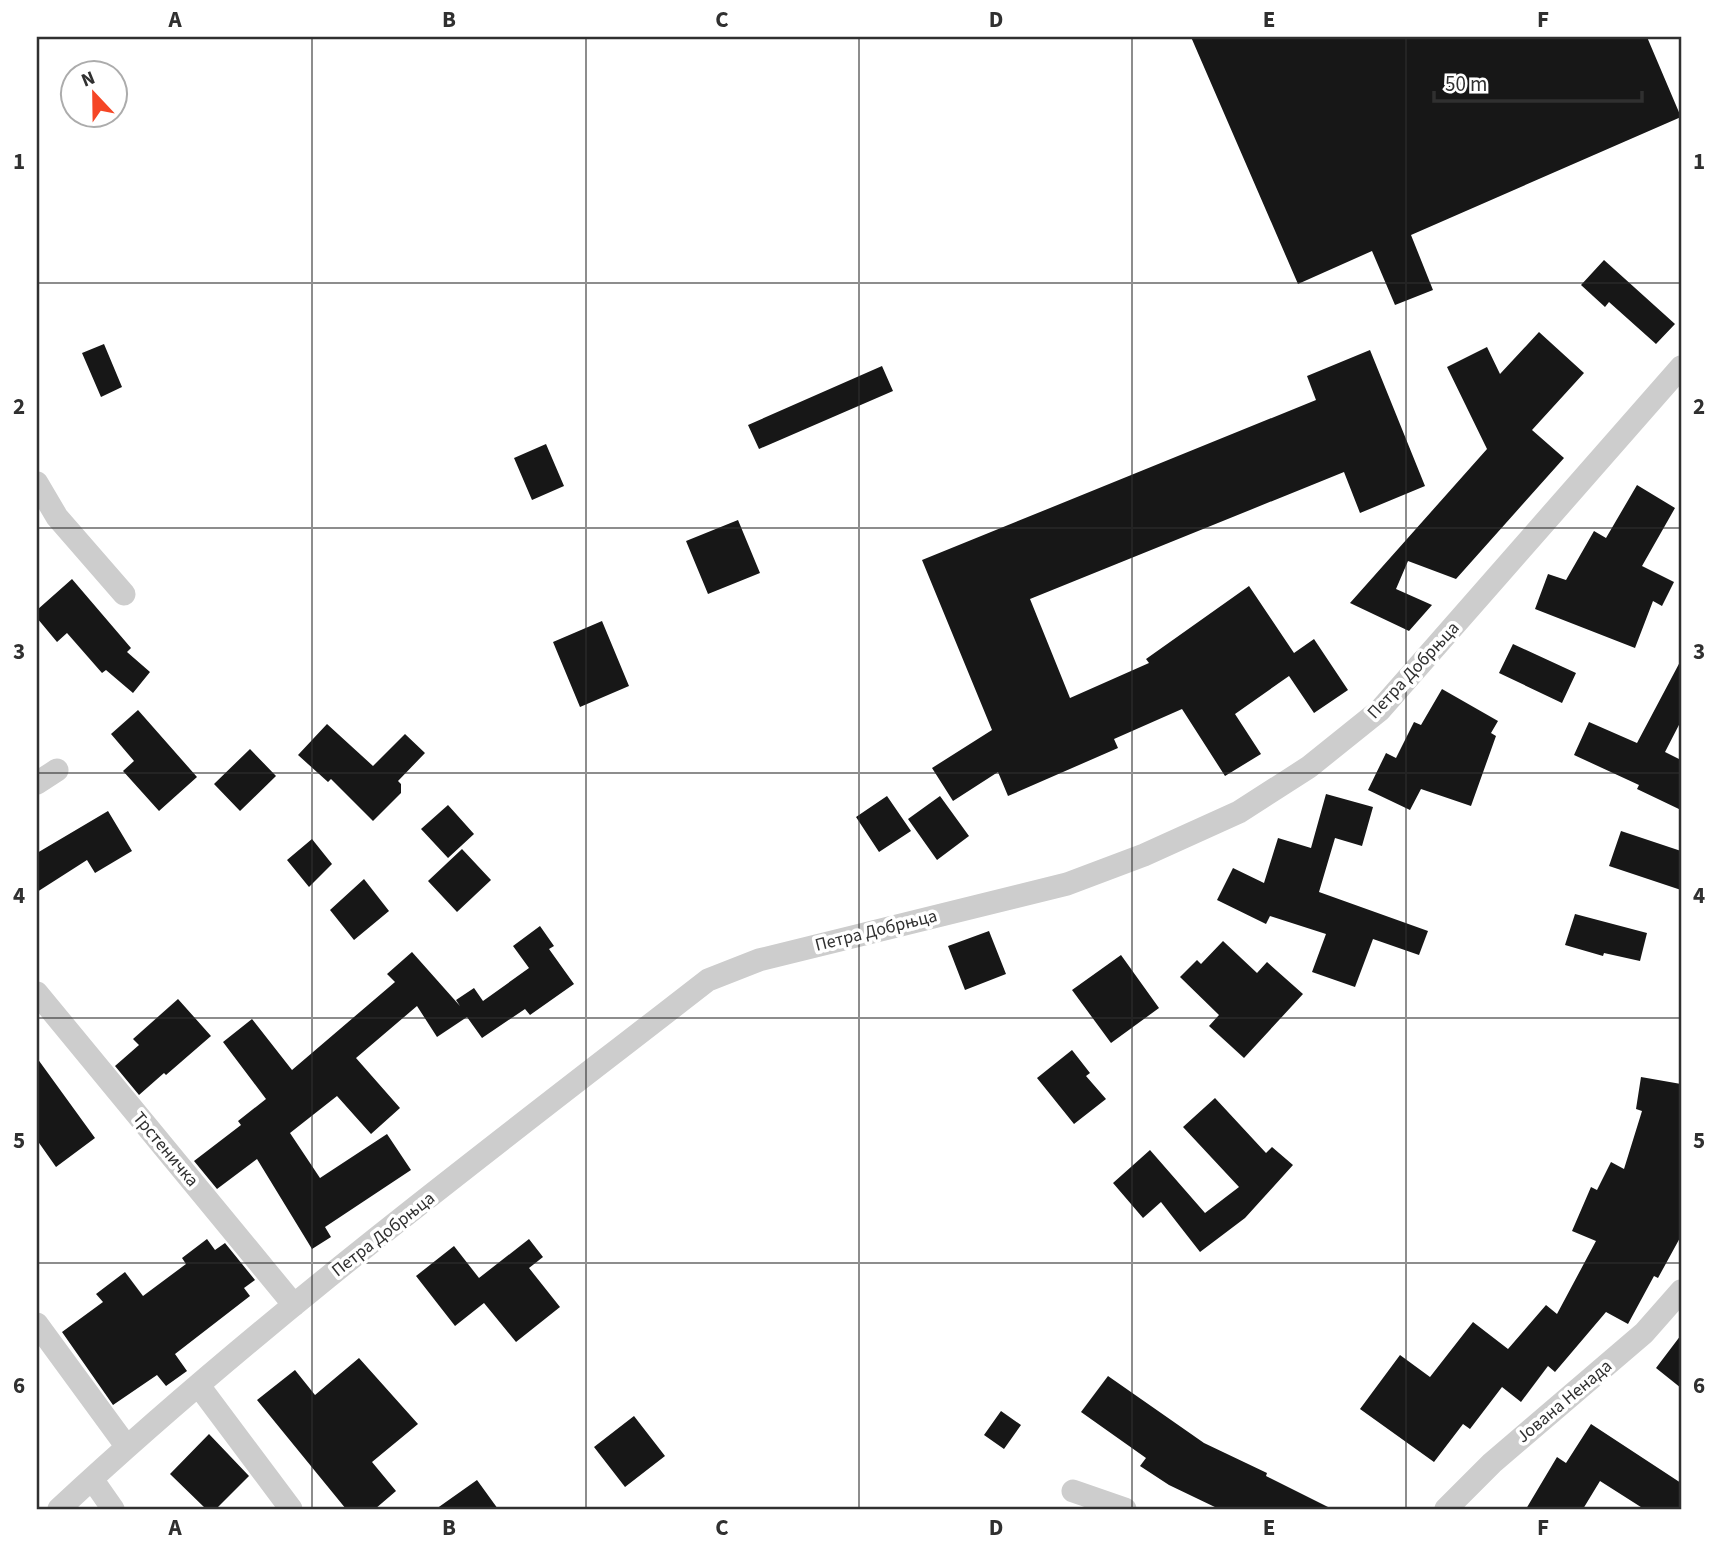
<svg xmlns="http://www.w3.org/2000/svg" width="1718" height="1546" viewBox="0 0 1718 1546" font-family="'Source Sans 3',sans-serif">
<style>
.building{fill:#171717}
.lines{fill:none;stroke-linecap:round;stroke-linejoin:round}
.street{stroke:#cdcdcd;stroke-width:23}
.grid{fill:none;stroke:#303030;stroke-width:2;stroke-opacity:0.55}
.labels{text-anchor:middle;stroke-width:7;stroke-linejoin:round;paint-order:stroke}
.street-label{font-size:18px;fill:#303030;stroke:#fff}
.neatline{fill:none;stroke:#303030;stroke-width:2.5}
.grid-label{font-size:23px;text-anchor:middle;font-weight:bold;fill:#303030}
</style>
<rect width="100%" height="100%" fill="#fff"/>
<!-- building -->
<path class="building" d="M 1191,37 L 1647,37 L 1681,117 L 1411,235 L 1433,290 L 1395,305 L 1372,251 L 1298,284 Z
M 1604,260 L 1675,324 L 1656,344 L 1609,302 L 1605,307 L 1581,285 Z
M 1539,332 L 1584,373 L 1532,430 L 1564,458 L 1456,579 L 1408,561 L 1396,589 L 1432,605 L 1409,631 L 1350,603 L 1487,449 L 1447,367 L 1487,347 L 1500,374 Z
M 104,344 L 122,387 L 101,397 L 82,353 Z
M 1370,350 L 1425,486 L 1360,513 L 1344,472 L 1030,599 L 1070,698 L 1149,663 L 1146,659 L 1249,586 L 1294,653 L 1314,639 L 1348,690 L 1314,713 L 1289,676 L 1235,714 L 1261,754 L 1225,776 L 1182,709 L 1114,739 L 1118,748 L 1008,796 L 998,772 L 953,801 L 932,768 L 992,730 L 922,560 L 1316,400 L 1307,376 Z
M 882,366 L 893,391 L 759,449 L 748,425 Z
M 546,444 L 564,486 L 532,500 L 514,458 Z
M 1637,485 L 1675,508 L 1642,566 L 1674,582 L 1662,606 L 1653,601 L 1635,648 L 1535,609 L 1548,574 L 1566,580 L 1594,531 L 1606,538 Z
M 738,520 L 760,573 L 708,594 L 686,541 Z
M 72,579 L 131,648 L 127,652 L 150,672 L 133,693 L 106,670 L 102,673 L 67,633 L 57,642 L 37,618 L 37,610 Z
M 602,621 L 629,686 L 580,707 L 553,642 Z
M 1513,644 L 1576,673 L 1562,703 L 1499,673 Z
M 1681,660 L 1681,721 L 1665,752 L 1681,760 L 1681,810 L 1637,789 L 1639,785 L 1574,755 L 1589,722 L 1637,743 Z
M 1442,689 L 1498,721 L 1491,733 L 1496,736 L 1471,806 L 1421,789 L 1410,810 L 1368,790 L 1386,753 L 1396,758 L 1414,722 L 1421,725 Z
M 138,710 L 197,777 L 159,811 L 123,771 L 134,761 L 111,734 Z
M 327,724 L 373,766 L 405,734 L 425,753 L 398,781 L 401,784 L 401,793 L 373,821 L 331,779 L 328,782 L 298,755 Z
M 250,749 L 276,776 L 240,811 L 214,784 Z
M 1326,794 L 1373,807 L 1362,846 L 1335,838 L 1319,892 L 1428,931 L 1419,955 L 1373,939 L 1355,987 L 1312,972 L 1326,934 L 1270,916 L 1266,924 L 1217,900 L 1233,868 L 1264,883 L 1278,838 L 1311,848 Z
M 887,796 L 911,831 L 879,852 L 856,817 Z
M 940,796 L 969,836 L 937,860 L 908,819 Z
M 448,805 L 474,834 L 448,858 L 421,829 Z
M 108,811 L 132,851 L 95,873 L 87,860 L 37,892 L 37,853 Z
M 1621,831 L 1681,851 L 1681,890 L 1609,866 Z
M 312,839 L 332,864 L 309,887 L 287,860 Z
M 462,849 L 491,880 L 457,912 L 428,881 Z
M 364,879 L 389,911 L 354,940 L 330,910 Z
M 1575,914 L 1647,933 L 1640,961 L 1604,953 L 1603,956 L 1565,945 Z
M 540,926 L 554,946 L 549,949 L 574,984 L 530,1015 L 525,1009 L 482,1038 L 467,1017 L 437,1037 L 417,1006 L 356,1058 L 400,1108 L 371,1134 L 337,1096 L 290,1133 L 320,1178 L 387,1134 L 411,1170 L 325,1227 L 331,1237 L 312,1249 L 257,1159 L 217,1189 L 194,1161 L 241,1125 L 238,1121 L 266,1099 L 223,1042 L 252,1019 L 292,1070 L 395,982 L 387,974 L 412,952 L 460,1006 L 456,1000 L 474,988 L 483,1001 L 529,968 L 513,946 Z
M 989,931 L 1006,974 L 965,990 L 948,946 Z
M 1223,941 L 1257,973 L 1267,962 L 1303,994 L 1244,1058 L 1209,1026 L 1219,1015 L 1180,977 L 1197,960 L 1201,964 Z
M 1121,955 L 1159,1008 L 1111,1043 L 1072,990 Z
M 178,999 L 211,1036 L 166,1075 L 164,1073 L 139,1095 L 115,1066 L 139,1045 L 133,1039 Z
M 1072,1050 L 1090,1073 L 1086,1076 L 1106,1099 L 1074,1124 L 1037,1078 Z
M 37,1058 L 95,1138 L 56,1167 L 37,1140 Z
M 1641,1077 L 1681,1084 L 1681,1236 L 1658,1278 L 1654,1276 L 1628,1324 L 1606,1312 L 1555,1372 L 1548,1366 L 1521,1402 L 1502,1387 L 1470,1429 L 1463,1424 L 1434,1462 L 1360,1409 L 1400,1355 L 1430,1377 L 1473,1322 L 1508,1349 L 1546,1305 L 1557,1314 L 1596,1241 L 1572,1231 L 1591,1187 L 1597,1190 L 1611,1162 L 1624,1169 L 1642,1111 L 1636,1109 Z
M 1215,1098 L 1266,1153 L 1272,1147 L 1293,1165 L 1245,1218 L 1200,1252 L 1161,1202 L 1143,1218 L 1113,1183 L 1150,1150 L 1205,1213 L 1239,1187 L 1183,1127 Z
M 207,1239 L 215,1250 L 225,1243 L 255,1280 L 244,1288 L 250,1296 L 175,1354 L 187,1371 L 166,1386 L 157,1375 L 113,1405 L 62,1332 L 103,1302 L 96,1294 L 125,1272 L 143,1296 L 186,1264 L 182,1258 Z
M 529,1239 L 543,1257 L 529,1268 L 560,1307 L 516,1342 L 484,1303 L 455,1326 L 416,1276 L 454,1246 L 479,1278 Z
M 1681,1335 L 1681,1388 L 1656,1368 Z
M 359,1358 L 418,1424 L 372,1462 L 396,1491 L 375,1509 L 346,1509 L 257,1400 L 295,1370 L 315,1395 Z
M 1108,1376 L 1204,1443 L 1267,1473 L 1266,1476 L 1332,1509 L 1219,1509 L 1169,1485 L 1140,1466 L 1146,1458 L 1081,1412 Z
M 1001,1411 L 1021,1425 L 1004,1449 L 984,1435 Z
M 634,1416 L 665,1456 L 625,1487 L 594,1447 Z
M 1591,1424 L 1681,1483 L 1681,1509 L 1644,1509 L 1600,1481 L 1583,1509 L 1526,1509 L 1557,1457 L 1566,1463 Z
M 209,1434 L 249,1476 L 216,1509 L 206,1509 L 170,1474 Z
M 477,1480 L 498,1509 L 436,1509 Z"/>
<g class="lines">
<!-- street -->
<path class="street" d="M 37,483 L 57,517 L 124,594
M 37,783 L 57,770
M 37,993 L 294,1305
M 37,1324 L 127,1447
M 199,1386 L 291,1509
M 92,1479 L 113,1509
M 1073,1491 L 1125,1509
M 59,1509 C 263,1319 488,1151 708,980 L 759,960 L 1067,884 L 1144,855 L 1239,812 L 1309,767 L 1380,710 L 1681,367
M 1446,1509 L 1492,1463 L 1644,1333 L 1681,1291"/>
</g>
<!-- grid -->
<path class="grid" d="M 312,37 L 312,1509M 586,37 L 586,1509M 859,37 L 859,1509M 1132,37 L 1132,1509M 1406,37 L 1406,1509M 37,283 L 1681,283M 37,528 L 1681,528M 37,773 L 1681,773M 37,1018 L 1681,1018M 37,1263 L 1681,1263"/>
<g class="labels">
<!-- street labels -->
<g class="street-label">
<text transform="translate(1413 670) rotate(-47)" y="6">Петра Добрњца</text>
<text transform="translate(876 930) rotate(-14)" y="6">Петра Добрњца</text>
<text transform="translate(166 1149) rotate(50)" y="6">Трстеничка</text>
<text transform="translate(383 1234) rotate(-38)" y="6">Петра Добрњца</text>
<text transform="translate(1564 1401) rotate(-40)" y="6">Јована Ненада</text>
</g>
</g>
<!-- border -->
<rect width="1718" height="1546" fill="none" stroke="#ffffff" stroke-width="77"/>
<!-- north arrow -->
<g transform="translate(94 94) rotate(338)"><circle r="33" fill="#ffffff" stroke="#acacac" stroke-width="2"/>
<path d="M0-5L12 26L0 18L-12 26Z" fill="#f54525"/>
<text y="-10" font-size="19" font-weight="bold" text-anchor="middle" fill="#303030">N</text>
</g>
<!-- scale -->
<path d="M1434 91v10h208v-10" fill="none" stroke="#303030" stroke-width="3.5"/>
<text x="1445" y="91" font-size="21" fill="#303030" stroke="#ffffff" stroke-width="5" paint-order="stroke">50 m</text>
<rect x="38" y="38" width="1642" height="1470" class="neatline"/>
<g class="grid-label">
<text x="175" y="27">A</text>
<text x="449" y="27">B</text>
<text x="722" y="27">C</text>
<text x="996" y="27">D</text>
<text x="1269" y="27">E</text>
<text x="1543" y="27">F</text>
<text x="19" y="169">1</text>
<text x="1699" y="169">1</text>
<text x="19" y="414">2</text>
<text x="1699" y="414">2</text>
<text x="19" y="659">3</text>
<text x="1699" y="659">3</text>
<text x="19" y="903">4</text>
<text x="1699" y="903">4</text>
<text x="19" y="1148">5</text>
<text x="1699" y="1148">5</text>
<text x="19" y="1393">6</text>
<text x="1699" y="1393">6</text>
<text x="175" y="1535">A</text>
<text x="449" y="1535">B</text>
<text x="722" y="1535">C</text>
<text x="996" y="1535">D</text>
<text x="1269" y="1535">E</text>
<text x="1543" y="1535">F</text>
</g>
</svg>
